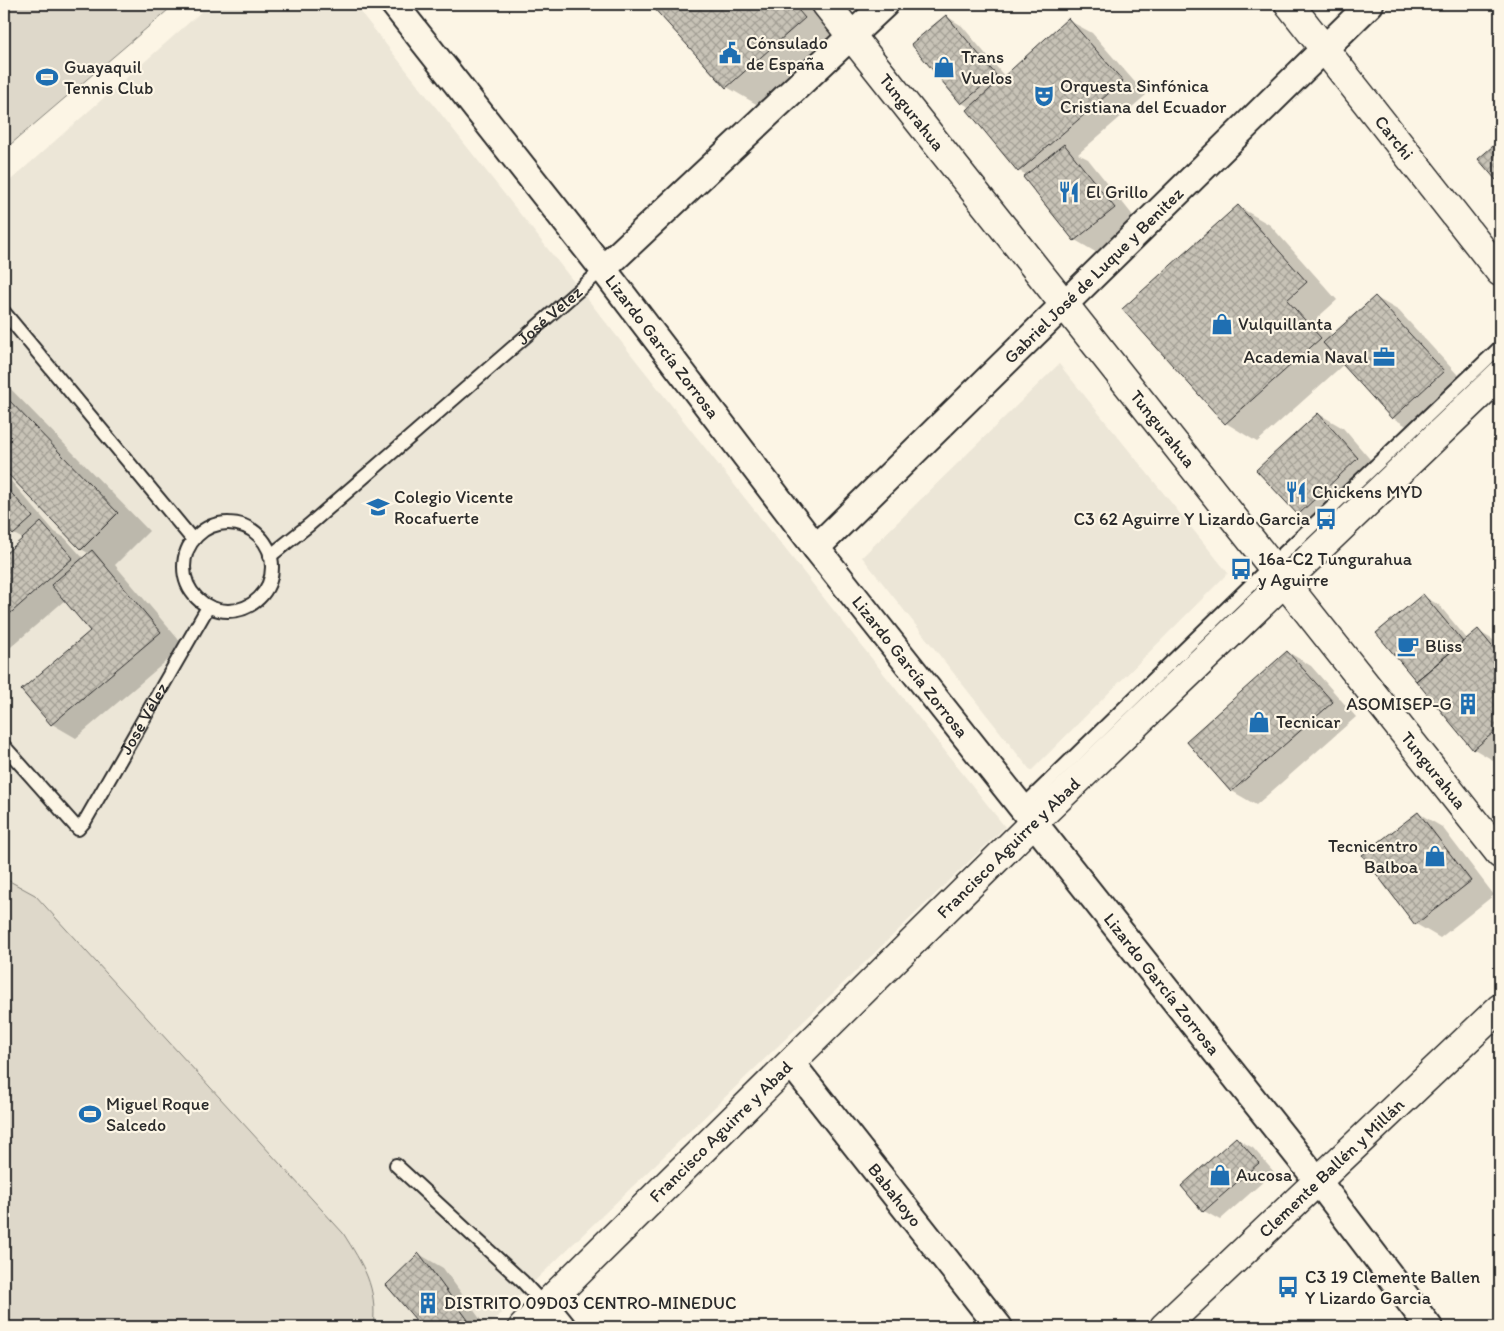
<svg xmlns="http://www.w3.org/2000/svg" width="1504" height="1331" viewBox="0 0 1504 1331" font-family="Itim,sans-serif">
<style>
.built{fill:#ece6d7}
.grass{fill:#ded8ca;stroke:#84827a}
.shadow{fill:#0003}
.building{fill:url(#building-cross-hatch);stroke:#2b2b2b}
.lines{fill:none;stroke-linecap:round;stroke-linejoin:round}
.lane-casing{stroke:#2b2b2b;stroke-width:16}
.street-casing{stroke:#2b2b2b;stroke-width:30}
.secondary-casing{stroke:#2b2b2b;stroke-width:31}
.lane{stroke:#fcf5e5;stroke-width:12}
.street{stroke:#fcf5e5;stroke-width:26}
.secondary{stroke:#fcf5e5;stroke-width:28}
.labels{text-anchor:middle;stroke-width:4.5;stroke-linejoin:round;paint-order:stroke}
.poi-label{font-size:18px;fill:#2b2b2b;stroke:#fcf5e5;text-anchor:start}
.street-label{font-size:18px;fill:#2b2b2b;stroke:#fcf5e5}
</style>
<defs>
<pattern id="building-cross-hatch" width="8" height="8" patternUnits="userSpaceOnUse" patternTransform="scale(1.25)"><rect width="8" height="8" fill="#c8c3b7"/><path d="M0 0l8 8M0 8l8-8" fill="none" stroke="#a39f95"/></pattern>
</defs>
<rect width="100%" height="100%" fill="#fcf5e5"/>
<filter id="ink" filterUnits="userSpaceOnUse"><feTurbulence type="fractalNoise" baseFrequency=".02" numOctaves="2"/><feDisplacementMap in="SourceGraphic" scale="10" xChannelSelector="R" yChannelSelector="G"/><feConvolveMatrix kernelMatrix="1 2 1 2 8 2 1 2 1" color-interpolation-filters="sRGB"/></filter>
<g filter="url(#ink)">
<!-- built -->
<path class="built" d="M 210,4 L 354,4 L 1005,827 L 487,1327 L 4,1327 L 4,186 Z
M 1059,364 L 1228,573 L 1031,771 L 862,557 Z"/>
<!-- grass -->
<path class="grass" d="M 4,4 L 175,4 L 4,150 Z
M 4,878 L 35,895 L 343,1233 C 363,1265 378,1287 373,1327 L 4,1327 Z"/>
<!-- shadow -->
<path class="shadow" d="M 654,4 L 808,4 L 835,36 L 758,105 L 727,87 L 653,5 Z
M 946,16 L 962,26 L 1005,77 L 1068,20 L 1092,33 L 1146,95 L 1078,154 L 1088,159 L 1138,222 L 1099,254 L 1075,240 L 1027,175 L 1019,171 L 971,108 L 962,103 Z
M 1500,142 L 1500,181 L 1480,160 Z
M 1239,207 L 1270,225 L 1337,300 L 1317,318 L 1333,336 L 1375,297 L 1399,311 L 1467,385 L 1417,432 L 1393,418 L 1344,364 L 1257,442 L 1226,423 L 1124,309 Z
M 4,382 L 149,531 L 115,565 L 184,646 L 76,738 L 52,724 L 92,631 L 65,600 L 4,653 L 4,556 L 23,539 L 14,534 L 4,523 L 4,473 L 55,532 L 65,538 L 84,559 L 90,554 L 81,549 L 4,468 Z
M 1319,414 L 1343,428 L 1381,472 L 1322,527 L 1298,514 Z
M 1423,596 L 1439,605 L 1468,640 L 1478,631 L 1500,644 L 1500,761 L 1498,763 L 1474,749 Z
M 1288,652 L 1311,666 L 1356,717 L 1256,805 L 1232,791 Z
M 1418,813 L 1442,827 L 1494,895 L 1440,938 L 1416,924 Z
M 1237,1139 L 1253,1148 L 1274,1172 L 1220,1220 L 1204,1211 Z
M 419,1254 L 443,1268 L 486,1327 L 424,1327 L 387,1285 Z"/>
<!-- building -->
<path class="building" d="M 652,4 L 793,4 L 805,18 L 726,88 L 651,5 Z
M 946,15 L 996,75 L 961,104 L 911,44 Z
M 1068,18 L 1123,81 L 1018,172 L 967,110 Z
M 1500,140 L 1500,177 L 1496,180 L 1478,159 Z
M 1064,144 L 1115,208 L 1074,241 L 1023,177 Z
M 1238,205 L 1307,282 L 1287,300 L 1321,338 L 1225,424 L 1122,309 Z
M 1375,296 L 1444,371 L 1392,419 L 1323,343 Z
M 4,395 L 118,513 L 81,550 L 4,470 Z
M 1318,413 L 1358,458 L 1298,515 L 1256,470 Z
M 4,485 L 33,517 L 13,535 L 4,525 Z
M 41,522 L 73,558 L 4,619 L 4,555 Z
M 92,550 L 161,632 L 51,725 L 21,690 L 90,631 L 51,585 Z
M 1423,594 L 1463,642 L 1416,681 L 1376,633 Z
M 1478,629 L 1500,656 L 1500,727 L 1473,750 L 1416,681 Z
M 1287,651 L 1333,702 L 1231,792 L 1186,741 Z
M 1418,812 L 1471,881 L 1415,925 L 1362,855 Z
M 1236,1137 L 1259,1163 L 1203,1212 L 1181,1186 Z
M 419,1253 L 468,1320 L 462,1327 L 422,1327 L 386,1285 Z"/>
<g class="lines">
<!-- lane casing -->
<g class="lane-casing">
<g id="lane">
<path d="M 4,312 L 193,540"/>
<circle cx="228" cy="567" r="44"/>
<path id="s1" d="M 270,556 L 309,525 L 603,269"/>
<path id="s2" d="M 4,746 L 78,829 L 85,821 L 208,607"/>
<path d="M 1022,811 L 1022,807 L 1270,566 L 1500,347"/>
<path d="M 396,1165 L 523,1282 L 545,1306"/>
</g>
</g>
<!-- street casing -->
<g class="street-casing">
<g id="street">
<path id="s3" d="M 394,4 L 603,269 L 816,548 L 1318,1181 L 1429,1327"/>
<path d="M 603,269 L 885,4"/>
<path id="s4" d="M 816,548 L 1370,4"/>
<path id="s5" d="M 791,1063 L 999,1327"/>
<path d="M 545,1306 L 562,1327"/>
</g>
</g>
<!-- secondary casing -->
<g class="secondary-casing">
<g id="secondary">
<path id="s6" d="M 826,4 L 1500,854"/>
<path id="s7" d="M 1289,4 L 1500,272"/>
<path id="s8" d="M 523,1327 L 1034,822 L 1500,375"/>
<path id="s9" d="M 1164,1327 L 1500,1008"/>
</g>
</g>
<!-- lane -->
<use href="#lane" class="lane"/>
<!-- street -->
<use href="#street" class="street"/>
<!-- secondary -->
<use href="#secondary" class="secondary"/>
</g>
</g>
<!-- icons -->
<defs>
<g id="civic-bare" transform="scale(1.725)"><path d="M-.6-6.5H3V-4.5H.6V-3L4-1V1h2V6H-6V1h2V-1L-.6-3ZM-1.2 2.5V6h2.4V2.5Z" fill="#1f6fb2" stroke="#fcf5e5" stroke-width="2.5" paint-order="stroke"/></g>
<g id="shop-bare" transform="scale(1.725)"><path d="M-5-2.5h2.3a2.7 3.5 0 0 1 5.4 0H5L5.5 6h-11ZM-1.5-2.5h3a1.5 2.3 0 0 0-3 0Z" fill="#1f6fb2" stroke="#fcf5e5" stroke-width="2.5" paint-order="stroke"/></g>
<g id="stadium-bare" transform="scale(1.725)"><path d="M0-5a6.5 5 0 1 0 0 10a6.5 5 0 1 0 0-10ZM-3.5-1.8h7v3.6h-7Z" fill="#1f6fb2" stroke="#fcf5e5" stroke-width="2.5" paint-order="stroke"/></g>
<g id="theatre-bare" transform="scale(1.725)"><path d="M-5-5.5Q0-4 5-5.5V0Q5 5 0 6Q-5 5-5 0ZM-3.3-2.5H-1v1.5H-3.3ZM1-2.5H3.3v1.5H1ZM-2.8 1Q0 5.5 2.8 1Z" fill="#1f6fb2" stroke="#fcf5e5" stroke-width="2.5" paint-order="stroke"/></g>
<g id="restaurant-bare" transform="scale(1.725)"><path d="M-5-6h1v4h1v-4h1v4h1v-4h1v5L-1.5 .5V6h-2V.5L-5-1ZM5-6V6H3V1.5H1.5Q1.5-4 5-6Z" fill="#1f6fb2" stroke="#fcf5e5" stroke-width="2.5" paint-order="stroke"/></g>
<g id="office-bare" transform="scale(1.725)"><path d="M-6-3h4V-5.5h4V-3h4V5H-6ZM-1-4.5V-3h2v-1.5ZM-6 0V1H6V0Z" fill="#1f6fb2" stroke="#fcf5e5" stroke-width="2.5" paint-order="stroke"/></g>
<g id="school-bare" transform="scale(1.725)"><path d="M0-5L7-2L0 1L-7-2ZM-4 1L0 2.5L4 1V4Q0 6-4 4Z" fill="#1f6fb2" stroke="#fcf5e5" stroke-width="2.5" paint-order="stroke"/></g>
<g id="bus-bare" transform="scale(1.725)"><path d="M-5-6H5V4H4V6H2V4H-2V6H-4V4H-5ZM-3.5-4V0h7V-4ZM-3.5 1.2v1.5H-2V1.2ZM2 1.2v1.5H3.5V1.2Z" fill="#1f6fb2" stroke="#fcf5e5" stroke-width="2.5" paint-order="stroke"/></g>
<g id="cafe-bare" transform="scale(1.725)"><path d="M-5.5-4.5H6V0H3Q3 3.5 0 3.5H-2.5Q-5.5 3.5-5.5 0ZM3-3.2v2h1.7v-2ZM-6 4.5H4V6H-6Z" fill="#1f6fb2" stroke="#fcf5e5" stroke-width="2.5" paint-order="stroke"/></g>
<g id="building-bare" transform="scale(1.725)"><path d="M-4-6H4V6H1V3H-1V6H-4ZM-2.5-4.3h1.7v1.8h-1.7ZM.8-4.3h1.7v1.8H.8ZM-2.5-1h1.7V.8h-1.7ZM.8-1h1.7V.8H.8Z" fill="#1f6fb2" stroke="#fcf5e5" stroke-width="2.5" paint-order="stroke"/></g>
</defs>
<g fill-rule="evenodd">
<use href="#civic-bare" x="730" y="53"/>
<use href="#shop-bare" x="944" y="67"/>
<use href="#stadium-bare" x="47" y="77"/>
<use href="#theatre-bare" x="1044" y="96"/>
<use href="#restaurant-bare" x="1069" y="192"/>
<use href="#shop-bare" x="1222" y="324"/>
<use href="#office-bare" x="1384" y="357"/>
<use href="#restaurant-bare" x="1296" y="492"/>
<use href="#school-bare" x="378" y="507"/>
<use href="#bus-bare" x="1326" y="519"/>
<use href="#bus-bare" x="1241" y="569"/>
<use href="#cafe-bare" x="1408" y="646"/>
<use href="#building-bare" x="1468" y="704"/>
<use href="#shop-bare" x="1259" y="722"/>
<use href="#shop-bare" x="1435" y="856"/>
<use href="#stadium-bare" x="90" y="1114"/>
<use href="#shop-bare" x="1220" y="1175"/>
<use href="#bus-bare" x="1288" y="1287"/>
<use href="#building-bare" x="428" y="1303"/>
</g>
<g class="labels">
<!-- poi labels -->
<g class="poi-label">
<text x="746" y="49">Cónsulado<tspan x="746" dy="21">de España</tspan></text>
<text x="961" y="63">Trans<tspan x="961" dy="21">Vuelos</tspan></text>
<text x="64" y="73">Guayaquil<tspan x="64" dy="21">Tennis Club</tspan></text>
<text x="1060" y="92">Orquesta Sinfónica<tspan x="1060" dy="21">Cristiana del Ecuador</tspan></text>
<text x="1086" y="198">El Grillo</text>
<text x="1238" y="330">Vulquillanta</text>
<text x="1368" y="363" text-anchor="end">Academia Naval</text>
<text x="1312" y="498">Chickens MYD</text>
<text x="394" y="503">Colegio Vicente<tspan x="394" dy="21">Rocafuerte</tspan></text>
<text x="1310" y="525" text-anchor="end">C3 62 Aguirre Y Lizardo Garcia</text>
<text x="1258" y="565">16a-C2 Tungurahua<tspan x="1258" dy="21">y Aguirre</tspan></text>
<text x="1425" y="652">Bliss</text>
<text x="1452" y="710" text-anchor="end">ASOMISEP-G</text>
<text x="1276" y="728">Tecnicar</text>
<text x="1418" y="852" text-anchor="end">Tecnicentro<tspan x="1418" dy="21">Balboa</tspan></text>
<text x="106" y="1110">Miguel Roque<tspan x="106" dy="21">Salcedo</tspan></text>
<text x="1236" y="1181">Aucosa</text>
<text x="1305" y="1283">C3 19 Clemente Ballen<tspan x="1305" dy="21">Y Lizardo Garcia</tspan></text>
<text x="444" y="1309">DISTRITO 09D03 CENTRO-MINEDUC</text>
</g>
<!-- street labels -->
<g class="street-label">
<text dy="6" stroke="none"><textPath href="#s6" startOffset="138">Tungurahua</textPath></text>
<text dy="6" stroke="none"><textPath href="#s7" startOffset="170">Carchi</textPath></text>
<text dy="6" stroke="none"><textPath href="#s4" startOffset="389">Gabriel José de Luque y Benitez</textPath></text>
<text dy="6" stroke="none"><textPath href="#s1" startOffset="369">José Vélez</textPath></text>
<text dy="6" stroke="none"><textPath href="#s3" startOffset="435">Lizardo García Zorrosa</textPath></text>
<text dy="6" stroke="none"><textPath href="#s6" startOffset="542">Tungurahua</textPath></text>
<text dy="6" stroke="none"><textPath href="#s3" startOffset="840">Lizardo García Zorrosa</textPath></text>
<text dy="6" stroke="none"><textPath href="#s2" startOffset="240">José Vélez</textPath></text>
<text dy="6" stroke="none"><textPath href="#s6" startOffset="978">Tungurahua</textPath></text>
<text dy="6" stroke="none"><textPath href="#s8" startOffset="682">Francisco Aguirre y Abad</textPath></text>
<text dy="6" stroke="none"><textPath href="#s3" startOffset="1245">Lizardo García Zorrosa</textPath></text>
<text dy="6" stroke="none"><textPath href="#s8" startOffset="278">Francisco Aguirre y Abad</textPath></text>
<text dy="6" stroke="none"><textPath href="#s9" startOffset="231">Clemente Ballén y Millán</textPath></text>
<text dy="6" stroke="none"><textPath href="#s5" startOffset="168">Babahoyo</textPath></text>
</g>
</g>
<!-- margin -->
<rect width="1504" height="1331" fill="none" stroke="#fcf5e5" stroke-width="20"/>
<rect x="10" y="10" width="1484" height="1311" fill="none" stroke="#2b2b2b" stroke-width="2" filter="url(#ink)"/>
</svg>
